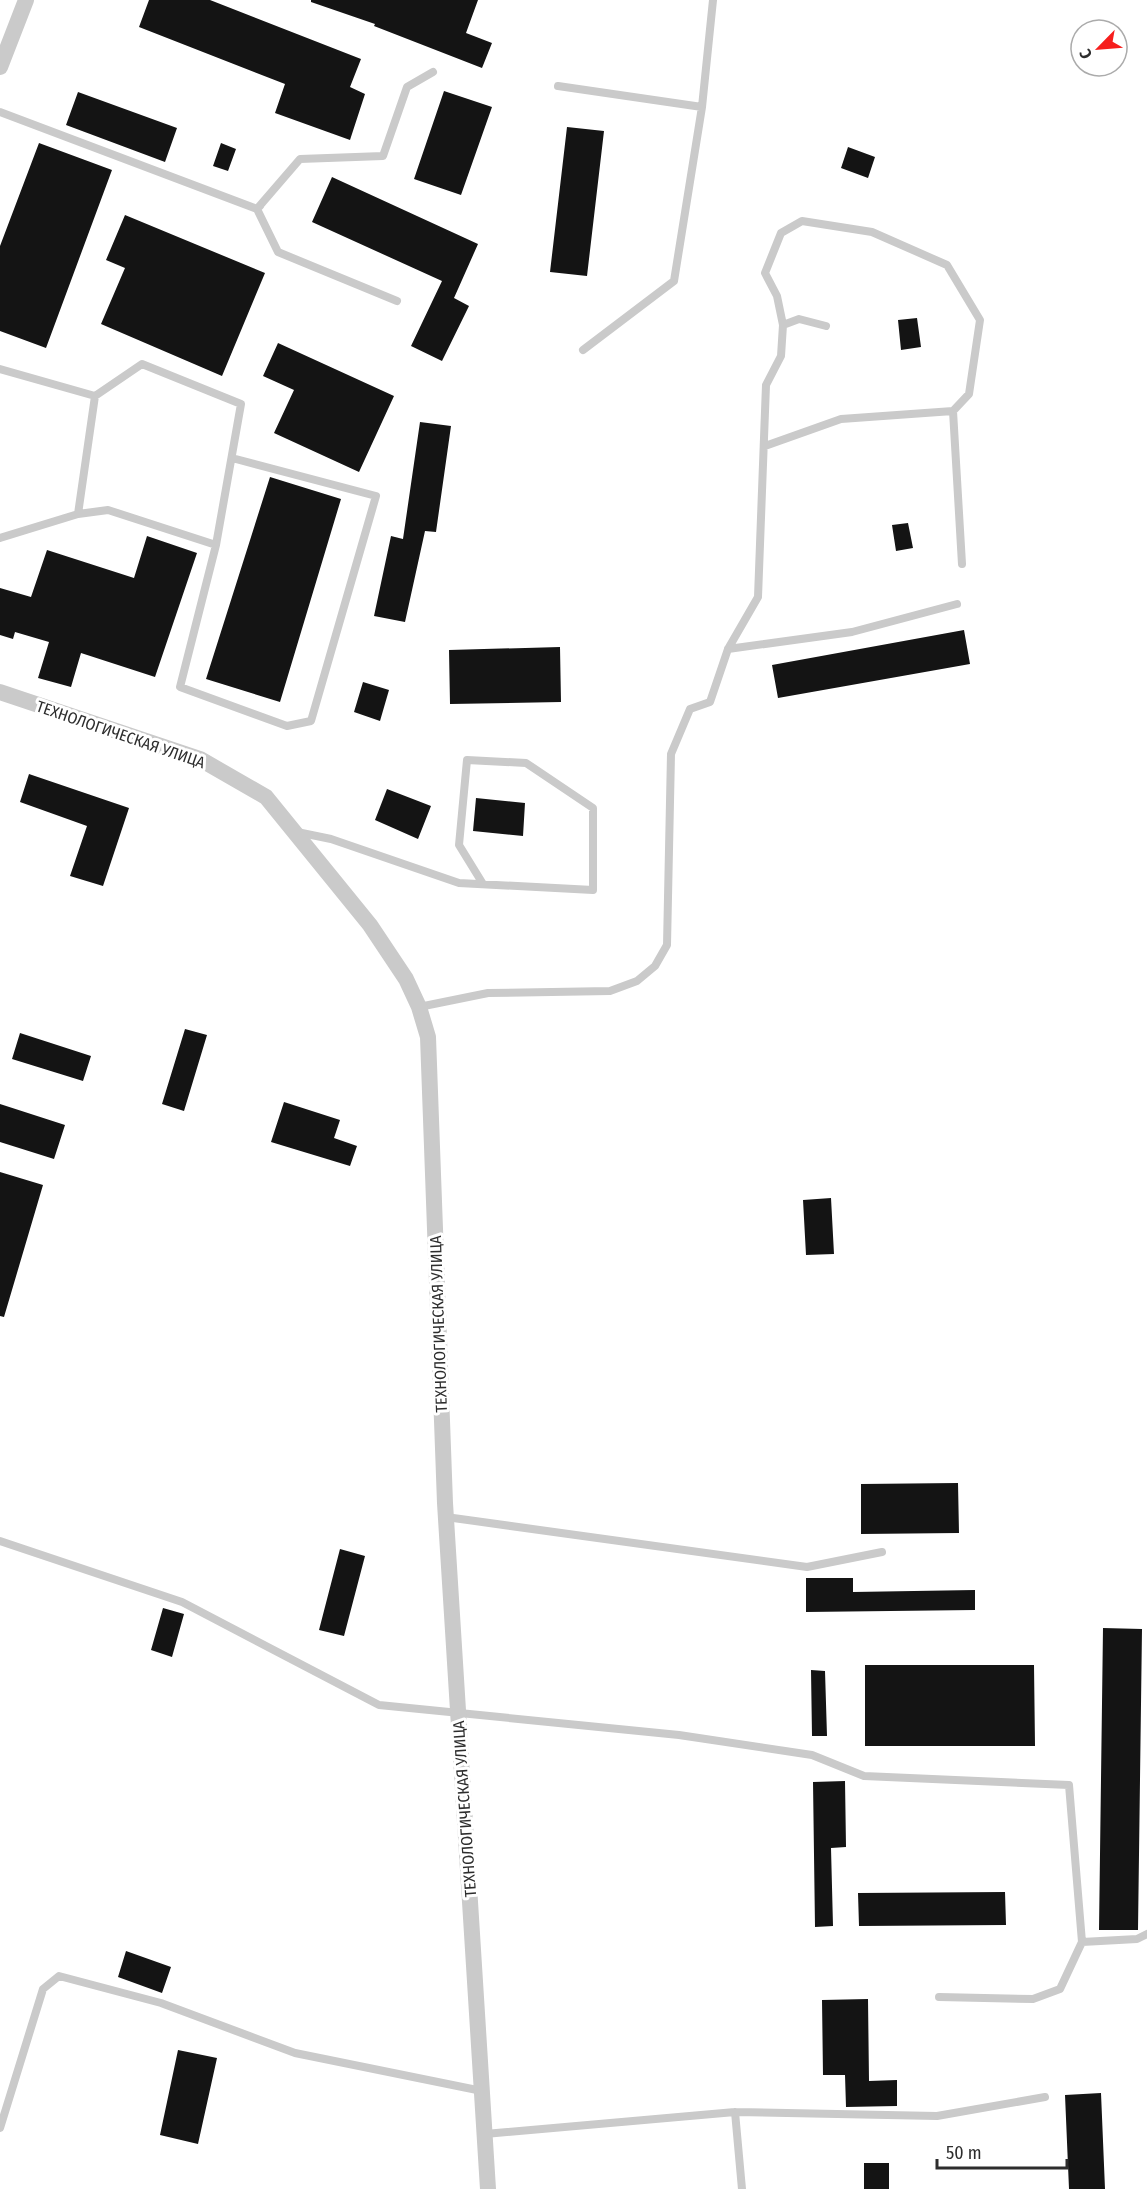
<svg xmlns="http://www.w3.org/2000/svg" width="1147" height="2189" viewBox="0 0 1147 2189" font-family="'Fira Sans Condensed',sans-serif">
<style>
.building{fill:#141414}
.lines{fill:none;stroke-linecap:round;stroke-linejoin:round}
.service{stroke:#cacaca;stroke-width:8}
.minor{stroke:#cacaca;stroke-width:16}
.labels{text-anchor:middle;stroke-width:6;stroke-linejoin:round;paint-order:stroke}
.street-label{font-size:16px;fill:#2d2d2d;stroke:#fff}
</style>
<rect width="100%" height="100%" fill="#fff"/>
<!-- building -->
<path class="building" d="M 149,0 L 210,0 L 361,59 L 350,87 L 365,94 L 350,140 L 275,113 L 285,84 L 139,27 Z
M 311,0 L 478,0 L 466,33 L 492,43 L 482,68 L 374,26 L 375,24 L 311,2 Z
M 444,91 L 492,107 L 461,195 L 414,179 Z
M 78,92 L 177,128 L 165,162 L 66,125 Z
M 567,127 L 604,131 L 587,276 L 550,272 Z
M 39,143 L 112,170 L 46,348 L 0,331 L 0,246 Z
M 221,143 L 236,149 L 228,171 L 213,166 Z
M 848,147 L 875,157 L 868,178 L 841,168 Z
M 332,177 L 478,244 L 454,298 L 469,306 L 442,361 L 411,346 L 442,281 L 312,222 Z
M 125,215 L 265,273 L 222,376 L 101,324 L 125,268 L 106,260 Z
M 917,318 L 921,347 L 901,350 L 898,320 Z
M 278,343 L 394,396 L 359,472 L 274,433 L 294,390 L 263,376 Z
M 420,422 L 451,426 L 436,532 L 425,531 L 405,622 L 374,616 L 391,536 L 403,539 Z
M 270,477 L 341,499 L 280,702 L 206,679 Z
M 908,523 L 913,548 L 896,551 L 892,525 Z
M 147,536 L 197,553 L 155,677 L 81,653 L 71,687 L 38,678 L 49,642 L 15,632 L 13,639 L 0,635 L 0,588 L 31,597 L 47,550 L 134,578 Z
M 964,630 L 970,664 L 778,698 L 772,665 Z
M 560,647 L 561,702 L 450,704 L 449,650 Z
M 363,682 L 389,690 L 380,721 L 354,712 Z
M 29,774 L 129,808 L 103,886 L 70,876 L 87,826 L 20,802 Z
M 387,789 L 431,806 L 418,839 L 375,820 Z
M 476,798 L 525,803 L 523,836 L 473,831 Z
M 185,1029 L 207,1035 L 184,1111 L 162,1104 Z
M 20,1033 L 91,1056 L 83,1081 L 12,1059 Z
M 284,1102 L 340,1120 L 334,1138 L 357,1146 L 350,1166 L 271,1142 Z
M 0,1104 L 65,1125 L 54,1159 L 0,1142 Z
M 0,1172 L 43,1185 L 4,1317 L 0,1316 Z
M 831,1198 L 834,1254 L 806,1255 L 803,1200 Z
M 958,1483 L 959,1533 L 861,1534 L 861,1484 Z
M 340,1549 L 365,1556 L 344,1636 L 319,1630 Z
M 806,1578 L 853,1578 L 853,1592 L 975,1590 L 975,1610 L 806,1612 Z
M 163,1608 L 184,1614 L 172,1657 L 151,1650 Z
M 1103,1628 L 1142,1629 L 1138,1930 L 1099,1930 Z
M 865,1665 L 1034,1665 L 1035,1746 L 865,1746 Z
M 811,1670 L 825,1671 L 827,1736 L 812,1736 Z
M 845,1781 L 846,1847 L 831,1848 L 833,1926 L 815,1927 L 813,1782 Z
M 1005,1892 L 1006,1925 L 859,1926 L 858,1893 Z
M 126,1951 L 171,1967 L 162,1993 L 118,1977 Z
M 868,1999 L 869,2081 L 897,2080 L 897,2106 L 846,2107 L 845,2075 L 823,2075 L 822,2000 Z
M 178,2050 L 217,2058 L 198,2144 L 160,2135 Z
M 1101,2093 L 1105,2189 L 1069,2189 L 1065,2095 Z
M 864,2163 L 889,2163 L 889,2189 L 864,2189 Z"/>
<g class="lines">
<!-- service -->
<path class="service" d="M 558,86 L 702,107
M 0,112 L 257,209 L 260,206
M 397,301 L 278,252 L 257,209 L 300,159 L 383,156 L 407,87 L 433,72
M 583,350 L 674,281 L 702,107 L 713,0
M 0,369 L 95,396 L 142,364 L 241,404 L 216,545 L 180,687 L 287,726 L 311,721 L 376,496 L 232,458
M 95,396 L 78,514 L 108,510 L 216,545
M 953,411 L 962,564
M 765,446 L 841,419 L 953,411 L 969,394 L 980,320 L 947,265 L 872,232 L 802,221 L 781,233 L 765,273 L 777,296 L 783,325 L 799,319 L 826,326
M 0,538 L 78,514
M 728,649 L 852,632 L 957,604
M 297,832 L 331,839 L 459,883 L 593,890 L 593,808 L 526,763 L 467,760 L 459,845 L 483,884
M 419,1007 L 488,993 L 610,991 L 637,981 L 655,966 L 667,945 L 671,754 L 690,709 L 710,702 L 728,649 L 758,597 L 766,385 L 781,356 L 783,325
M 446,1517 L 807,1567 L 882,1552
M 0,1541 L 182,1602 L 379,1705 L 679,1735 L 812,1755 L 864,1776 L 1069,1785 L 1082,1942
M 939,1997 L 1033,1999 L 1060,1989 L 1082,1942 L 1137,1939 L 1147,1934
M 735,2112 L 742,2189
M 0,2128 L 43,1989 L 59,1976 L 161,2003 L 295,2053 L 482,2091
M 485,2134 L 735,2112 L 937,2116 L 1045,2097"/>
<!-- minor -->
<path class="minor" d="M 0,67 L 26,0
M 0,692 L 200,759 L 266,797 L 370,925 L 406,979 L 419,1007 L 428,1037 L 445,1503 L 488,2189"/>
</g>
<g class="labels">
<!-- street labels -->
<g class="street-label">
<text transform="translate(121 734) rotate(19)" y="6">ТЕХНОЛОГИЧЕСКАЯ УЛИЦА</text>
<text transform="translate(438 1324) rotate(-92)" y="6">ТЕХНОЛОГИЧЕСКАЯ УЛИЦА</text>
<text transform="translate(464 1809) rotate(-94)" y="6">ТЕХНОЛОГИЧЕСКАЯ УЛИЦА</text>
</g>
</g>
<!-- north arrow -->
<g transform="translate(1099 48) rotate(245)"><circle r="28" fill="#ffffff" stroke="#ababab" stroke-width="1.5"/>
<path d="M0-4.5L10 22L0 15L-10 22Z" fill="#f61e1d"/>
<text y="-9" font-size="16" font-weight="bold" text-anchor="middle" fill="#2d2d2d">С</text>
</g>
<!-- scale -->
<path d="M937 2159v9h130v-9" fill="none" stroke="#2d2d2d" stroke-width="3"/>
<text x="946" y="2159" font-size="18" fill="#2d2d2d" stroke="#ffffff" stroke-width="4.5" paint-order="stroke">50 m</text>
</svg>
